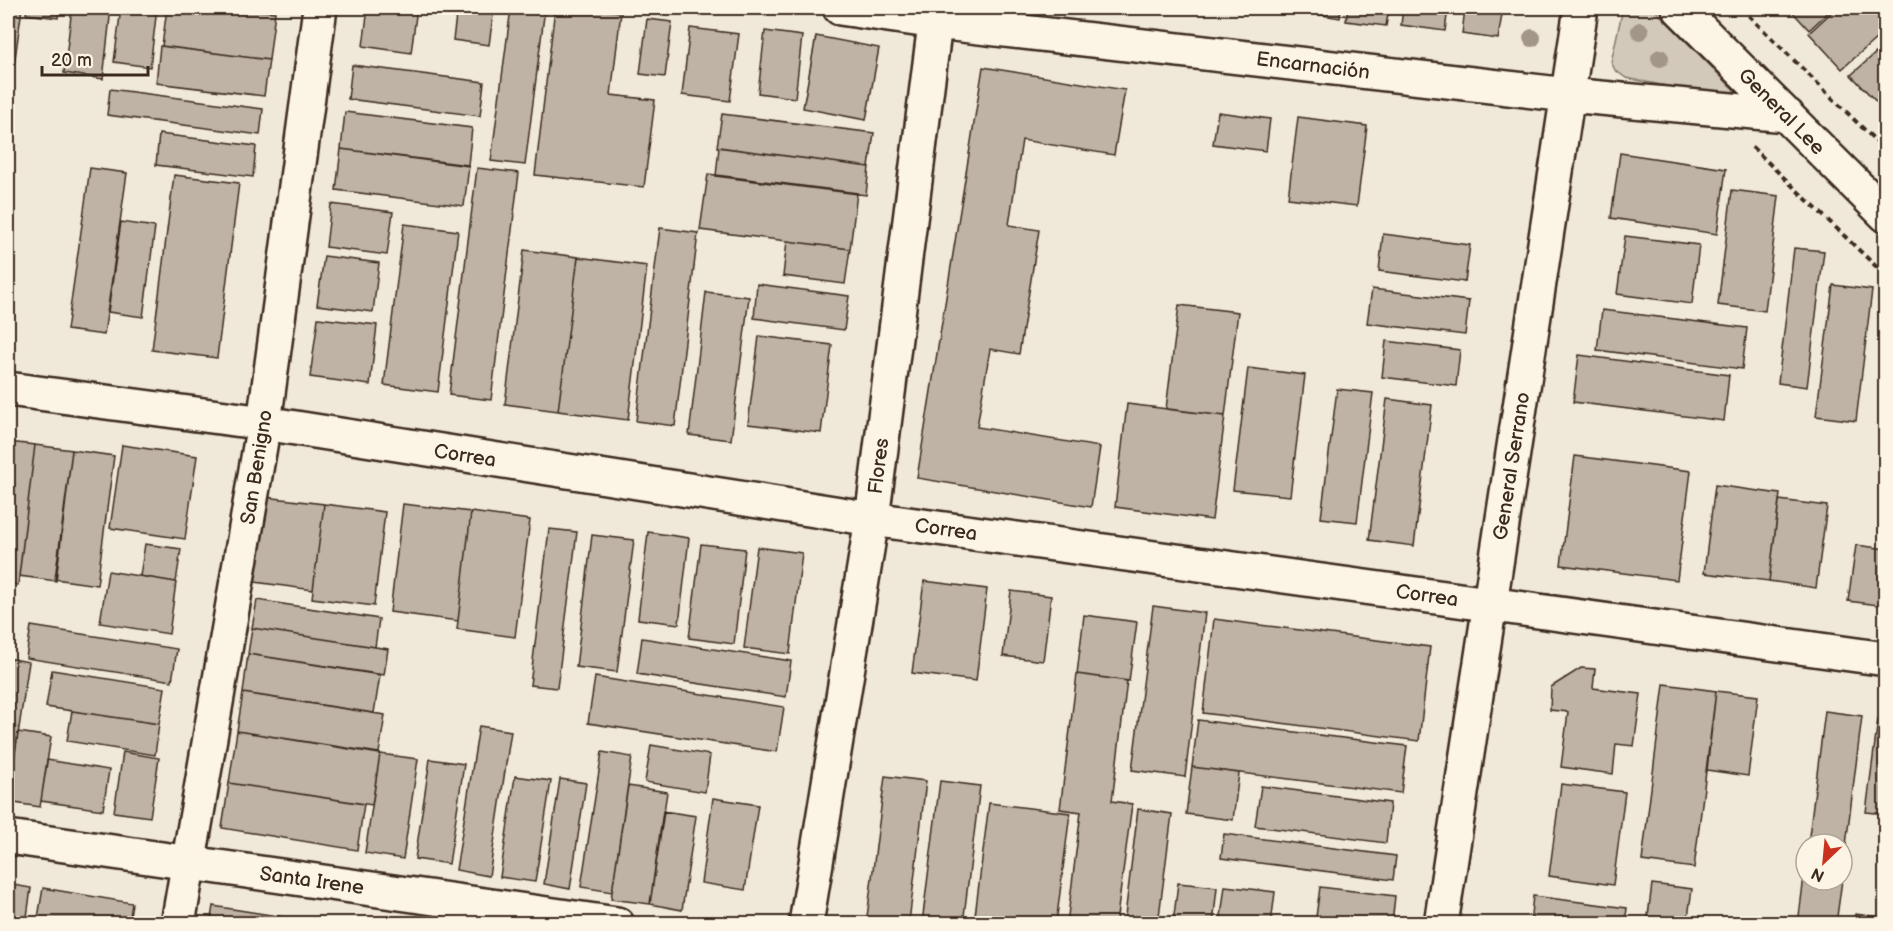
<svg xmlns="http://www.w3.org/2000/svg" width="1893" height="931" viewBox="0 0 1893 931" font-family="'Balsamiq Sans',sans-serif">
<style>
.green{fill:#d2c9ba;stroke:#867a6c;stroke-width:1.5}
.building{fill:#beb3a4;stroke:#3b2a1e;stroke-width:1.5}
.lines{fill:none;stroke-linecap:round;stroke-linejoin:round}
.minor-casing{stroke:#3b2a1e;stroke-width:38}
.path{stroke:#3b2a1e;stroke-width:4;stroke-dasharray:6 4.5;stroke-linecap:butt}
.minor{stroke:#fcf5e5;stroke-width:33}
.tree{fill:#a19688}
.labels{text-anchor:middle;stroke-width:6;stroke-linejoin:round;paint-order:stroke}
.street-label{font-size:20px;fill:#3b2a1e;stroke:#fcf5e5}
</style>
<rect width="100%" height="100%" fill="#f0e9d9"/>
<filter id="ink" filterUnits="userSpaceOnUse"><feTurbulence type="fractalNoise" baseFrequency=".0167" numOctaves="2"/><feDisplacementMap in="SourceGraphic" scale="12" xChannelSelector="R" yChannelSelector="G"/><feConvolveMatrix kernelMatrix="1 2 1 2 8 2 1 2 1" color-interpolation-filters="sRGB"/></filter>
<g filter="url(#ink)">
<!-- green -->
<path class="green" d="M 1623,8 L 1653,8 L 1734,90 L 1732,95 L 1728,98 L 1626,78 L 1615,70 L 1611,62 Z"/>
<!-- building -->
<path class="building" d="M 8,8 L 22,8 L 9,102 L 8,102 Z
M 27,8 L 59,8 L 58,18 L 26,14 Z
M 72,8 L 111,8 L 103,79 L 64,73 Z
M 121,8 L 157,8 L 150,67 L 114,62 Z
M 167,8 L 236,8 L 275,12 L 269,60 L 162,46 Z
M 368,8 L 417,8 L 411,53 L 363,46 Z
M 457,8 L 494,8 L 489,45 L 453,40 Z
M 511,8 L 545,8 L 525,165 L 491,161 Z
M 555,8 L 590,8 L 621,12 L 611,95 L 655,100 L 644,187 L 535,175 Z
M 1288,8 L 1316,8 L 1315,14 L 1288,11 Z
M 1316,8 L 1341,8 L 1340,18 L 1315,14 Z
M 1348,8 L 1389,8 L 1386,26 L 1346,21 Z
M 1403,8 L 1448,8 L 1445,31 L 1401,25 Z
M 1465,8 L 1503,8 L 1498,39 L 1462,34 Z
M 1789,8 L 1833,8 L 1809,30 Z
M 1836,8 L 1886,8 L 1886,30 L 1842,69 L 1809,33 Z
M 647,19 L 672,22 L 665,77 L 640,74 Z
M 690,28 L 739,34 L 730,101 L 682,95 Z
M 765,31 L 802,36 L 795,98 L 758,93 Z
M 816,36 L 879,48 L 866,120 L 803,108 Z
M 1886,44 L 1886,112 L 1851,75 Z
M 160,46 L 269,60 L 264,96 L 156,83 Z
M 352,65 L 484,82 L 480,116 L 348,99 Z
M 983,67 L 1125,90 L 1114,155 L 1022,140 L 1009,225 L 1039,230 L 1019,354 L 990,349 L 977,427 L 1100,447 L 1091,507 L 917,478 Z
M 110,89 L 263,109 L 260,135 L 107,115 Z
M 345,112 L 472,128 L 468,165 L 341,149 Z
M 1218,112 L 1270,119 L 1266,151 L 1213,144 Z
M 722,114 L 874,133 L 869,167 L 717,147 Z
M 1298,117 L 1367,126 L 1357,206 L 1288,198 Z
M 159,134 L 256,146 L 253,177 L 156,165 Z
M 719,147 L 869,167 L 866,195 L 716,176 Z
M 341,149 L 469,166 L 464,206 L 336,190 Z
M 1620,153 L 1726,169 L 1717,234 L 1611,218 Z
M 90,168 L 127,173 L 104,335 L 67,330 Z
M 477,168 L 519,173 L 491,400 L 449,395 Z
M 708,174 L 857,193 L 850,249 L 700,230 Z
M 174,175 L 239,183 L 217,358 L 152,350 Z
M 1732,190 L 1779,196 L 1765,311 L 1718,305 Z
M 331,204 L 393,212 L 387,255 L 326,247 Z
M 121,222 L 155,227 L 143,317 L 108,312 Z
M 404,224 L 458,231 L 438,392 L 384,385 Z
M 660,228 L 698,233 L 675,426 L 636,421 Z
M 1383,234 L 1470,245 L 1465,282 L 1379,271 Z
M 1625,236 L 1699,245 L 1692,304 L 1617,294 Z
M 787,241 L 850,249 L 845,284 L 783,276 Z
M 1794,248 L 1824,251 L 1807,387 L 1778,383 Z
M 524,250 L 578,257 L 558,411 L 505,404 Z
M 324,256 L 379,263 L 373,312 L 317,305 Z
M 578,257 L 647,266 L 628,420 L 558,411 Z
M 757,284 L 849,296 L 844,330 L 754,318 Z
M 1833,285 L 1872,290 L 1856,421 L 1816,416 Z
M 1372,289 L 1469,301 L 1465,335 L 1367,323 Z
M 706,292 L 749,297 L 731,440 L 689,435 Z
M 1179,305 L 1238,312 L 1225,416 L 1166,409 Z
M 1602,310 L 1747,328 L 1742,369 L 1597,350 Z
M 318,318 L 377,325 L 370,385 L 310,377 Z
M 759,336 L 832,345 L 821,433 L 748,424 Z
M 1386,341 L 1460,350 L 1456,386 L 1382,377 Z
M 1579,355 L 1729,375 L 1724,421 L 1573,402 Z
M 1248,368 L 1305,375 L 1290,496 L 1233,490 Z
M 1337,389 L 1373,393 L 1357,522 L 1321,518 Z
M 1387,399 L 1432,405 L 1414,546 L 1369,540 Z
M 1127,404 L 1225,416 L 1212,520 L 1115,507 Z
M 8,442 L 35,445 L 18,585 L 8,584 Z
M 35,445 L 72,450 L 56,581 L 19,576 Z
M 122,445 L 197,456 L 185,539 L 110,528 Z
M 72,450 L 114,456 L 97,585 L 55,579 Z
M 1575,456 L 1691,471 L 1677,580 L 1561,565 Z
M 1715,485 L 1780,494 L 1769,581 L 1704,573 Z
M 265,497 L 324,504 L 313,590 L 255,582 Z
M 1779,500 L 1827,506 L 1816,588 L 1769,581 Z
M 324,504 L 385,512 L 374,606 L 312,598 Z
M 403,504 L 471,512 L 458,621 L 390,612 Z
M 471,512 L 530,520 L 515,637 L 457,629 Z
M 549,529 L 577,532 L 557,688 L 530,685 Z
M 648,532 L 689,538 L 679,624 L 638,619 Z
M 592,535 L 634,540 L 617,672 L 576,667 Z
M 145,544 L 181,549 L 176,582 L 140,576 Z
M 701,544 L 745,549 L 734,644 L 689,638 Z
M 1856,545 L 1886,549 L 1886,606 L 1848,601 Z
M 757,547 L 802,553 L 790,654 L 744,648 Z
M 108,571 L 176,582 L 169,634 L 100,623 Z
M 924,581 L 987,589 L 976,681 L 912,673 Z
M 1011,591 L 1051,596 L 1043,661 L 1003,656 Z
M 257,600 L 379,619 L 375,647 L 252,628 Z
M 1153,606 L 1205,613 L 1185,777 L 1132,770 Z
M 1084,615 L 1137,622 L 1129,681 L 1077,674 Z
M 1214,619 L 1430,647 L 1419,741 L 1203,713 Z
M 31,626 L 177,649 L 172,681 L 26,658 Z
M 252,628 L 388,649 L 384,675 L 248,654 Z
M 642,638 L 791,661 L 786,697 L 637,674 Z
M 248,654 L 380,675 L 374,713 L 243,693 Z
M 8,658 L 29,662 L 8,800 Z
M 1581,668 L 1595,669 L 1593,688 L 1641,694 L 1634,746 L 1616,744 L 1613,774 L 1561,767 L 1568,712 L 1550,710 L 1551,687 Z
M 52,670 L 165,688 L 159,724 L 46,707 Z
M 1077,674 L 1127,681 L 1112,801 L 1132,804 L 1116,924 L 1067,924 L 1081,812 L 1060,809 Z
M 595,677 L 784,707 L 777,752 L 588,723 Z
M 1664,684 L 1716,691 L 1694,868 L 1642,861 Z
M 1716,691 L 1758,696 L 1748,776 L 1707,770 Z
M 243,693 L 385,715 L 379,753 L 237,731 Z
M 72,711 L 159,724 L 155,755 L 67,741 Z
M 1825,711 L 1862,716 L 1842,877 L 1842,844 L 1808,844 Z
M 1878,719 L 1886,720 L 1886,814 L 1866,812 Z
M 1198,720 L 1407,746 L 1401,793 L 1192,767 Z
M 479,726 L 511,731 L 489,876 L 456,870 Z
M 237,731 L 380,754 L 372,805 L 229,783 Z
M 18,732 L 51,737 L 40,807 L 8,802 Z
M 651,745 L 710,755 L 705,792 L 645,782 Z
M 123,752 L 159,758 L 150,817 L 114,812 Z
M 602,752 L 632,757 L 612,892 L 581,887 Z
M 380,754 L 418,759 L 403,859 L 365,853 Z
M 430,759 L 464,764 L 449,864 L 415,859 Z
M 47,760 L 109,770 L 103,810 L 41,801 Z
M 1192,767 L 1239,773 L 1233,820 L 1186,814 Z
M 515,776 L 551,781 L 535,882 L 500,877 Z
M 885,776 L 926,781 L 909,922 L 867,917 Z
M 560,779 L 586,783 L 570,889 L 544,884 Z
M 940,781 L 980,786 L 963,924 L 922,923 Z
M 229,783 L 364,804 L 357,850 L 222,828 Z
M 1561,784 L 1625,792 L 1613,885 L 1549,876 Z
M 628,786 L 667,792 L 650,904 L 611,899 Z
M 1261,786 L 1390,803 L 1386,843 L 1255,826 Z
M 713,798 L 758,805 L 745,890 L 701,883 Z
M 989,803 L 1070,813 L 1056,924 L 974,924 Z
M 1138,809 L 1172,814 L 1158,924 L 1124,924 Z
M 663,811 L 696,816 L 682,910 L 650,904 Z
M 1224,834 L 1396,856 L 1393,880 L 1221,858 Z
M 1806,861 L 1806,880 L 1842,880 L 1836,924 L 1798,924 Z
M 1178,883 L 1217,887 L 1213,924 L 1173,924 Z
M 8,884 L 31,888 L 26,924 L 8,924 Z
M 1652,884 L 1692,889 L 1687,924 L 1647,924 Z
M 1225,886 L 1275,892 L 1271,924 L 1220,924 Z
M 1320,887 L 1395,896 L 1392,924 L 1316,917 Z
M 43,888 L 132,903 L 129,924 L 37,924 Z
M 1533,896 L 1627,908 L 1625,924 L 1530,924 Z
M 213,906 L 283,917 L 282,924 L 210,924 Z
M 1855,914 L 1886,918 L 1886,924 L 1854,924 Z
M 283,918 L 313,924 L 282,924 Z"/>
<g class="lines">
<!-- minor casing -->
<g class="minor-casing">
<path id="minor" d="M 840,8 L 936,22 L 1568,95 L 1787,115
M 1679,8 L 1886,215
M 8,389 L 264,423 L 872,519 L 1886,659
M 8,837 L 617,924
M 178,924 L 264,423 L 320,8
M 806,924 L 872,519 L 937,8
M 1441,924 L 1581,8"/>
</g>
<!-- path -->
<path class="path" d="M 1741,8 L 1886,151
M 1752,147 L 1886,276"/>
<!-- minor -->
<use href="#minor" class="minor"/>
</g>
<!-- trees -->
<g class="tree">
<circle cx="1640" cy="31" r="9"/>
<circle cx="1532" cy="38" r="9"/>
<circle cx="1660" cy="58" r="9"/>
</g>
</g>
<g class="labels">
<!-- street labels -->
<g class="street-label">
<text transform="translate(1313 65) rotate(7)" y="7">Encarnación</text>
<text transform="translate(1782 111) rotate(45)" y="7">General Lee</text>
<text transform="translate(465 455) rotate(9)" y="7">Correa</text>
<text transform="translate(878 466) rotate(-83)" y="7">Flores</text>
<text transform="translate(1511 466) rotate(-81)" y="7">General Serrano</text>
<text transform="translate(256 467) rotate(-81)" y="7">San Benigno</text>
<text transform="translate(946 529) rotate(8)" y="7">Correa</text>
<text transform="translate(1427 595) rotate(8)" y="7">Correa</text>
<text transform="translate(312 880) rotate(8)" y="7">Santa Irene</text>
</g>
</g>
<!-- margin -->
<rect width="1893" height="931" fill="none" stroke="#fcf5e5" stroke-width="30"/>
<rect x="15" y="15" width="1863" height="901" fill="none" stroke="#3b2a1e" stroke-width="2" filter="url(#ink)"/>
<!-- north arrow -->
<g transform="translate(1824 862) rotate(206)"><circle r="28" fill="#fcf5e5" stroke="#afa495" stroke-width="1.5"/>
<path d="M0-4.5L10 22L0 15L-10 22Z" fill="#c8321e"/>
<text y="-9" font-size="16" font-weight="bold" text-anchor="middle" fill="#3b2a1e">N</text>
</g>
<!-- scale -->
<path d="M42 66v9h106v-9" fill="none" stroke="#3b2a1e" stroke-width="3"/>
<text x="51" y="66" font-size="18" fill="#3b2a1e" stroke="#fcf5e5" stroke-width="4.5" paint-order="stroke">20 m</text>
</svg>
